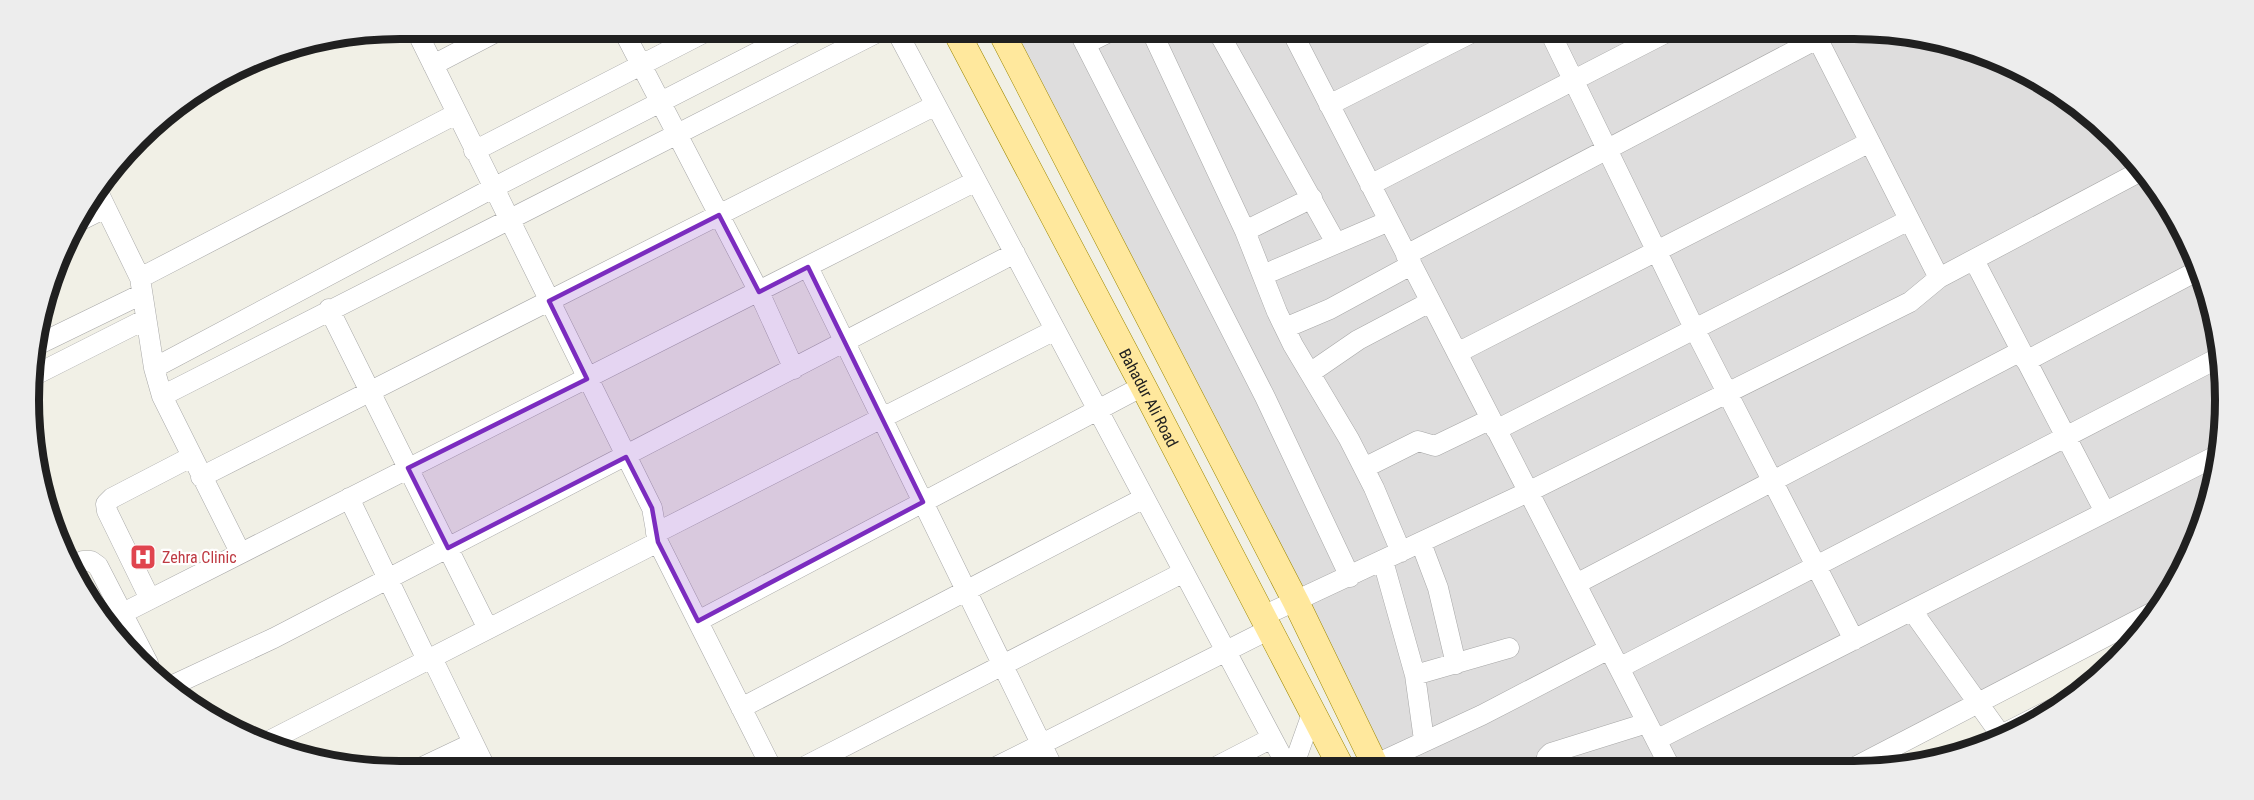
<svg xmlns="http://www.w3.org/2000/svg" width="2254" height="800" viewBox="0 0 2254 800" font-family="'Roboto Condensed',sans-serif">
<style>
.residential{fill:#dedddd}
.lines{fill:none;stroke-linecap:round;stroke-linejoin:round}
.minor-casing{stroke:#a7a7a7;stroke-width:21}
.major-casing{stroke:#9c8700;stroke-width:27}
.minor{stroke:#fff;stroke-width:20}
.major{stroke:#ffe89d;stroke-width:26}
.marked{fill:#7b2cbf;fill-opacity:0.2;stroke:#7b2cbf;stroke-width:4.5;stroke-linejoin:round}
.labels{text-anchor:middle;stroke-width:4.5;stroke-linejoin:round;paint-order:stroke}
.street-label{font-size:16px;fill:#202020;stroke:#fff}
.health-label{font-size:16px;fill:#be3a42;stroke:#fff;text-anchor:start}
.rim{fill:none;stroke:#202020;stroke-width:8}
</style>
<rect width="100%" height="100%" fill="#f1f0e6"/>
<!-- residential -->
<path class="residential" d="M 1854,28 L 1950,41 L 2080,105 L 2176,214 L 2222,351 L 2213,496 L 2176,586 L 2163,602 L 1838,768 L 1392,769 L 1014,29 Z"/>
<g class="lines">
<!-- minor casing -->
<g class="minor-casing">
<path id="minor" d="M 415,28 L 652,508 L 658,542 L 773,771
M 622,28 L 759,292 L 794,369
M 895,28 L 1289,770
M 1077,28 L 1265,397 L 1350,577
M 1150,28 L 1245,231 L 1277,312 L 1293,345 L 1349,439 L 1374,488 L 1401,552
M 1216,28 L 1336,243
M 1290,28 L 1671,769
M 1548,28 L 1695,330 L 1854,640
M 1812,28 L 1939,278
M 1085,44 L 1117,28
M 433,65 L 504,28
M 1329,105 L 1481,28
M 474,151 L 713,28
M 1370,185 L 1675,28
M 99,194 L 140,278 L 154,368 L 162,396 L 240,552
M 77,222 L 105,208
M 1245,231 L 1312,198
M 1406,255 L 1817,39
M 1974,260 L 2105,512
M 808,267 L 1054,770
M 1263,275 L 1389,221
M 140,278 L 456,114
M 329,309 L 488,629
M 1285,328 L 1330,309 L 1411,265
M 33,347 L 142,294
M 1457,353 L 1870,142
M 2026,361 L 2195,272
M 154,368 L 493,188 L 805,28
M 1310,373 L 1358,340 L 1430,302
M 33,376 L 146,319
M 162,396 L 886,28
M 1496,430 L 1909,220
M 1364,468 L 1418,441 L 1435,446 L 1491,419
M 201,477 L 936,105
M 349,498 L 427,660
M 656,533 L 1055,330
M 1421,543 L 1438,588 L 1456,664
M 1383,561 L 1415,675 L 1424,740
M 73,566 L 83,561 L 91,561 L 98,566 L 148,663
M 1576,584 L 2021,351
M 150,599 L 107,511 L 106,504 L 112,498 L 191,457
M 1913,612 L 2003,738
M 123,613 L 976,181
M 1263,616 L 1528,492 L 1910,302 L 1939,278 L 2139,172
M 698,621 L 1143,386
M 432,658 L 487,771
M 1619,668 L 2222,356
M 1415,675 L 1509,648
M 171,686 L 274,638 L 1015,253
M 741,708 L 1144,498
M 2001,735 L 2062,704
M 1656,740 L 2216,456
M 267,742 L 658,542
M 1374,765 L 1482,715 L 1609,649
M 1546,765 L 1547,757 L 1551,753 L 1647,723
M 1853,768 L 2155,611
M 990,770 L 1270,629
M 1210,770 L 1272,738
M 1292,770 L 1313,711
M 414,771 L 473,743
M 796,771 L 1184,572"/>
</g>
<!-- major casing -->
<g class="major-casing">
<g id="major">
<path id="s1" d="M 954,28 L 1143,386 L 1342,769"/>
<path d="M 999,28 L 1296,602 L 1377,769"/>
</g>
</g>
<!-- minor -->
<use href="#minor" class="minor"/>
<!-- major -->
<use href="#major" class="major"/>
</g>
<!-- marked area -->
<path class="marked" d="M 719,215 L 759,292 L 808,267 L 923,502 L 698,621 L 658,542 L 652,508 L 626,457 L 448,548 L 408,468 L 587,379 L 549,301 Z"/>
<!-- icons -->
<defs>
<g id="hospital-square" transform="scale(1.35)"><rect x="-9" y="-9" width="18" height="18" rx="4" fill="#e0444e" stroke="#fff"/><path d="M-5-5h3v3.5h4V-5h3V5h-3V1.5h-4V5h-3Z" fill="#fff"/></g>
</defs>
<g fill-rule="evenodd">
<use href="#hospital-square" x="143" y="557"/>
</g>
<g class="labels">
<!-- street labels -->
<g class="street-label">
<text dy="6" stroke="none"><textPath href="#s1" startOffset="418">Bahadur Ali Road</textPath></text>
</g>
<!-- health labels -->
<g class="health-label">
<text x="162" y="563">Zehra Clinic</text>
</g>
</g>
<!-- crop -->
<path d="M0 0H2254V800H0ZM400 39H1854A361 361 0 0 1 2215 400V400A361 361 0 0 1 1854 761H400A361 361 0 0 1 39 400V400A361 361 0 0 1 400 39Z" fill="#ededed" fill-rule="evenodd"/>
<path class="rim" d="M400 39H1854A361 361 0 0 1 2215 400V400A361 361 0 0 1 1854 761H400A361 361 0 0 1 39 400V400A361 361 0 0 1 400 39Z"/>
</svg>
